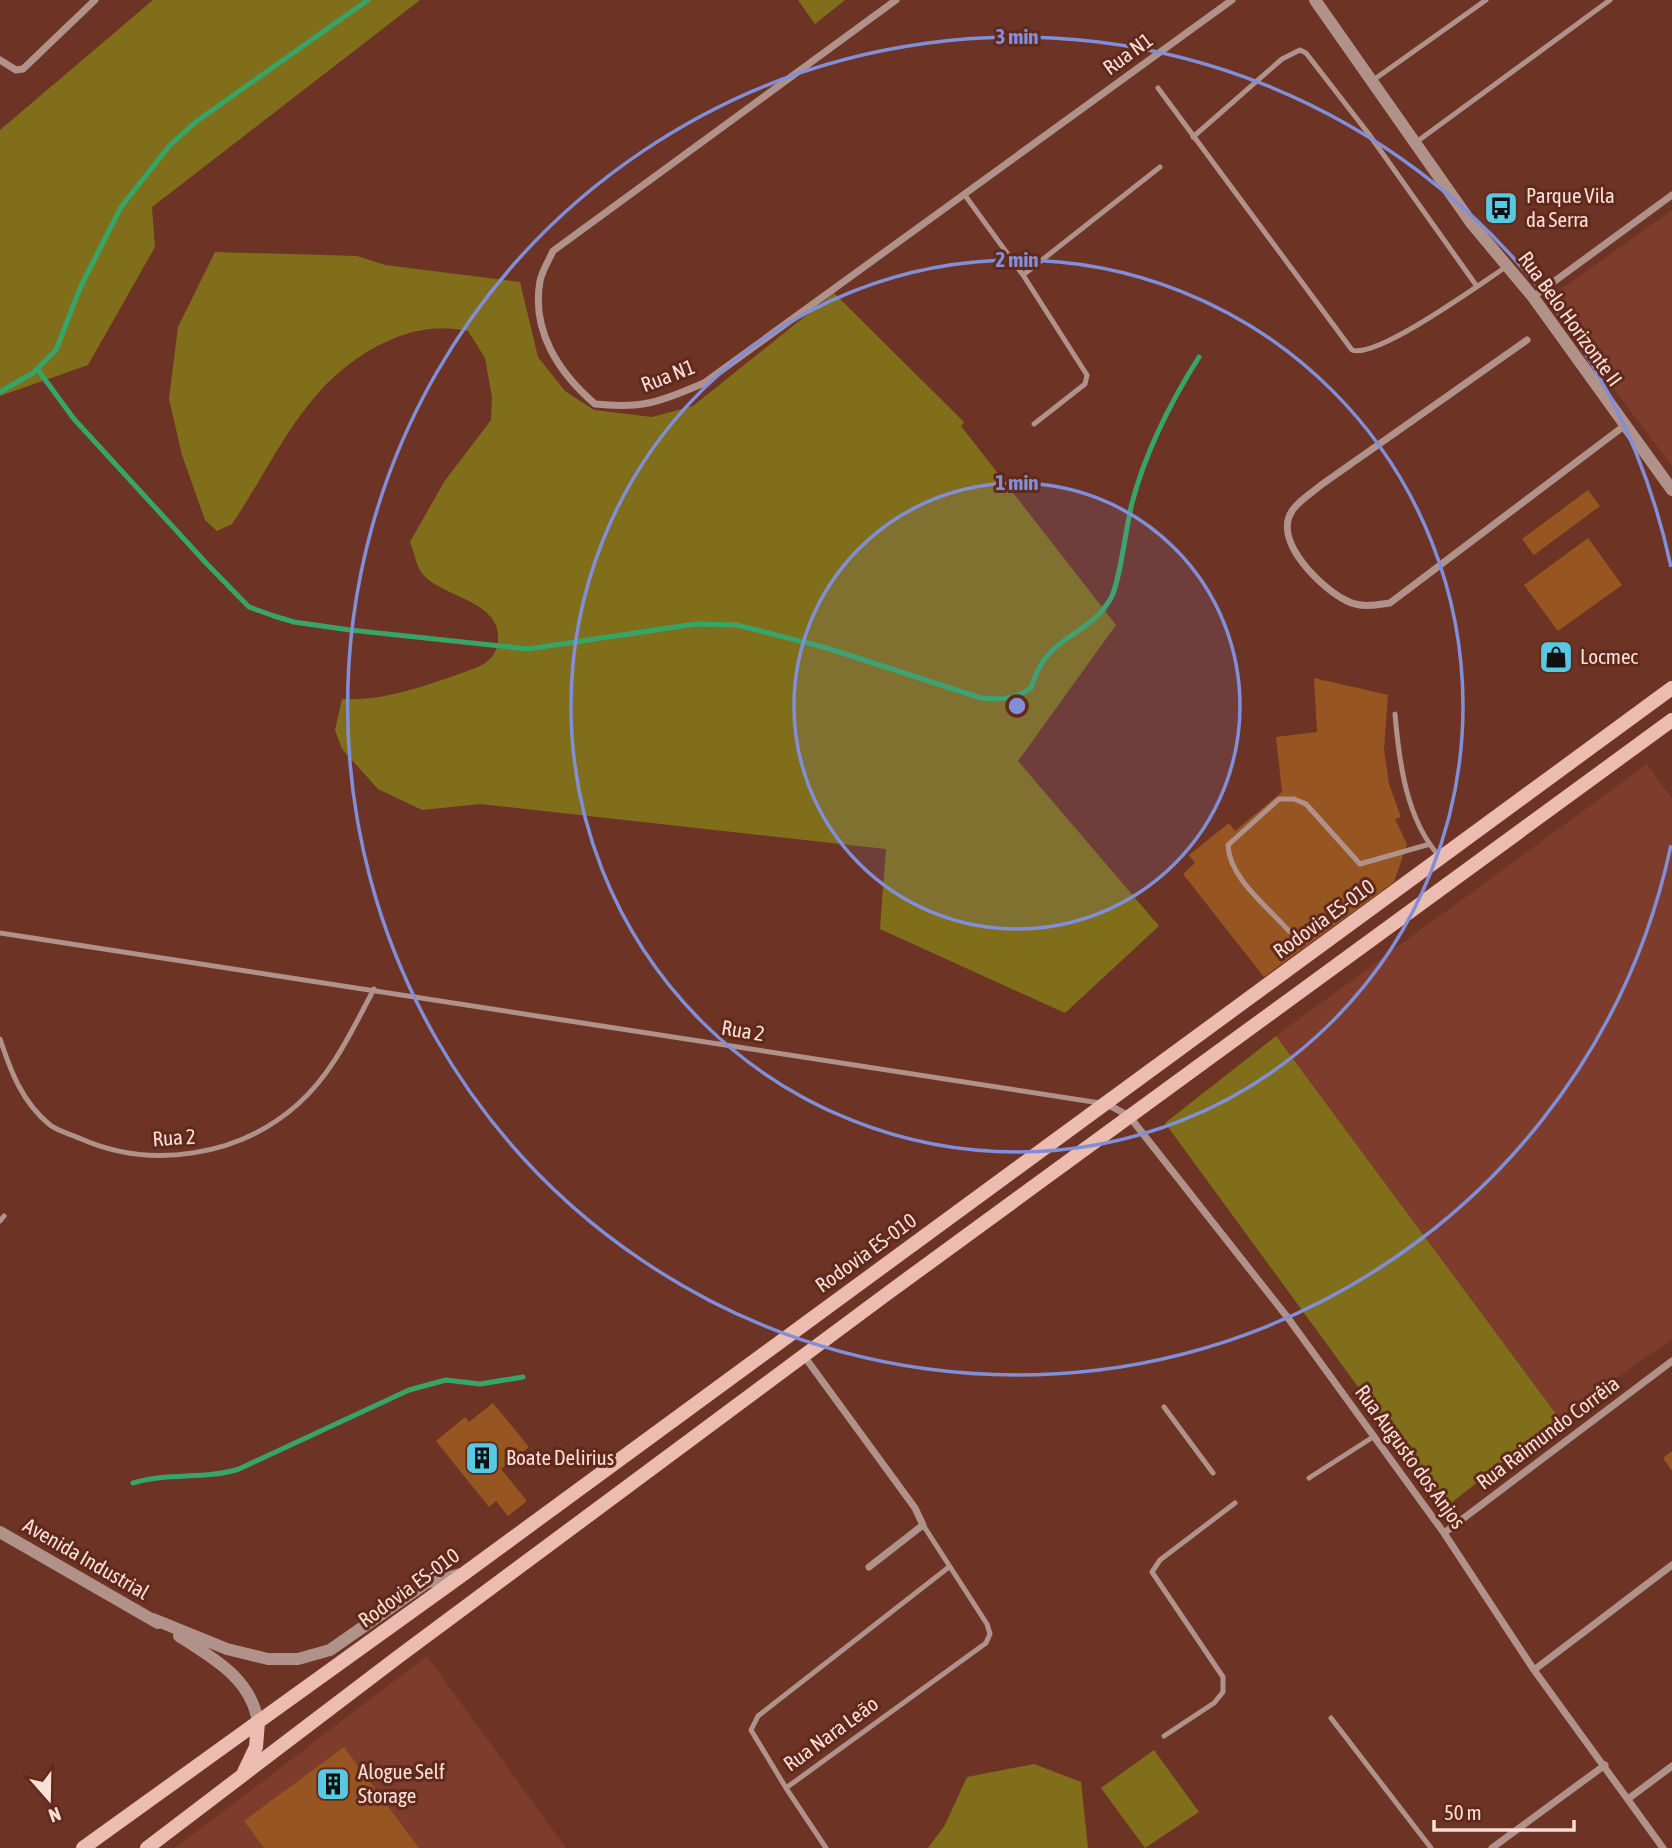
<svg xmlns="http://www.w3.org/2000/svg" width="1672" height="1848" viewBox="0 0 1672 1848" font-family="'Asap Condensed',sans-serif">
<style>
.built{fill:#7d3c2c}
.green{fill:#816e1a}
.lines{fill:none;stroke-linecap:round;stroke-linejoin:round}
.stream{stroke:#36a568;stroke-width:5}
.building{fill:#975521}
.service{stroke:#b0928b;stroke-width:5}
.minor{stroke:#b0928b;stroke-width:7}
.tertiary{stroke:#b0928b;stroke-width:12}
.secondary{stroke:#ecbcb0;stroke-width:14}
.ring{fill:none;stroke:#818fd8;stroke-width:3.5}
.labels{text-anchor:middle;stroke-width:6;stroke-linejoin:round;paint-order:stroke}
.street-label{font-size:21px;fill:#fcdfd7;stroke:#60291b}
.poi-label{font-size:21px;fill:#fcdfd7;stroke:#60291b;text-anchor:start}
.centre{fill:#818fd8;stroke:#60291b;stroke-width:3.5}
.ring-label{font-size:21px;text-anchor:middle;font-weight:bold;fill:#818fd8;stroke:#60291b;stroke-width:6;stroke-linejoin:round;paint-order:stroke}
</style>
<rect width="100%" height="100%" fill="#6d3425"/>
<!-- built -->
<path class="built" d="M 1672,210 L 1672,466 L 1546,300 Z
M 1647,764 L 1672,799 L 1672,1339 L 1559,1418 L 1276,1036 Z
M 427,1656 L 566,1848 L 175,1848 Z"/>
<!-- green -->
<path class="green" d="M 153,0 L 420,0 L 152,207 L 155,247 L 88,365 L 0,396 L 0,130 Z
M 798,0 L 845,0 L 815,24 Z
M 215,252 L 357,256 L 385,265 L 520,282 L 538,357 L 565,391 L 594,410 L 652,417 L 693,406 L 834,293 L 964,422 L 961,426 L 1116,625 L 1018,761 L 1159,926 L 1065,1013 L 880,929 L 886,849 L 480,804 L 422,810 L 378,789 L 342,749 L 335,730 L 342,699 C 385,701 421,687 462,673 C 481,666 496,662 498,640 C 501,599 440,598 421,572 C 416,564 414,551 410,542 L 444,482 L 491,420 L 492,397 L 485,358 L 468,331 C 441,325 415,329 390,340 C 306,377 280,453 232,524 L 217,531 L 205,520 L 182,455 L 169,399 L 178,327 Z
M 1276,1036 L 1559,1418 L 1446,1507 L 1165,1123 Z
M 1154,1750 L 1199,1812 L 1145,1848 L 1101,1788 Z
M 1034,1764 L 1081,1782 L 1088,1848 L 928,1848 L 945,1825 L 967,1777 Z"/>
<g class="lines">
<!-- stream -->
<path class="stream" d="M 38,370 L 74,419 L 207,564 L 249,607 L 274,616 L 294,622 L 350,630 L 528,649 L 696,624 L 737,625 L 827,648 L 981,698 C 999,700 1015,699 1031,688 C 1048,631 1087,640 1111,598 C 1120,582 1126,526 1132,503 C 1146,450 1170,403 1199,357
M 0,392 L 33,373 L 56,350 L 81,286 L 121,207 L 170,145 L 197,121 L 368,0
M 133,1483 C 168,1472 204,1480 239,1469 L 409,1390 L 446,1380 L 480,1384 L 523,1377"/>
</g>
<!-- building -->
<path class="building" d="M 1588,490 L 1600,506 L 1534,555 L 1522,539 Z
M 1588,538 L 1622,585 L 1558,631 L 1524,585 Z
M 1314,678 L 1388,695 L 1384,749 L 1389,784 L 1401,817 L 1395,819 L 1407,844 L 1394,882 L 1264,977 L 1183,874 L 1195,863 L 1189,855 L 1229,823 L 1235,831 L 1282,792 L 1276,737 L 1317,732 Z
M 493,1403 L 529,1447 L 501,1469 L 527,1501 L 508,1516 L 496,1501 L 489,1507 L 436,1441 L 465,1417 L 469,1422 Z
M 1672,1451 L 1672,1471 L 1663,1458 Z
M 344,1747 L 419,1848 L 264,1848 L 244,1821 Z"/>
<g class="lines">
<!-- service -->
<path class="service" d="M 1372,81 L 1486,0
M 1158,88 L 1352,350 C 1377,359 1480,284 1506,267
M 1193,137 L 1282,59 L 1300,50 L 1306,53 L 1368,133 L 1476,285
M 1415,143 L 1610,0
M 964,194 L 1023,275 L 1087,375 L 1085,384 L 1034,424
M 1023,275 L 1160,167
M 1395,714 C 1399,761 1406,820 1440,857
M 1289,931 C 1268,907 1229,878 1228,845 L 1279,799 L 1294,799 L 1306,804 L 1360,864 L 1430,844
M 0,933 L 1100,1103
M 0,1039 C 11,1072 22,1102 50,1125 C 58,1131 70,1134 79,1138 C 150,1170 239,1157 298,1104 C 333,1073 352,1030 374,989
M 0,1221 L 4,1216
M 1164,1407 L 1213,1473
M 1309,1478 L 1373,1437
M 923,1525 L 987,1624 L 990,1634 L 986,1643 L 786,1788 L 751,1730 L 758,1716 L 949,1567
M 1331,1718 L 1431,1848
M 1164,1736 L 1214,1703 L 1223,1692 L 1223,1677 L 1152,1572 L 1160,1560 L 1235,1503
M 786,1788 L 826,1848"/>
<!-- minor -->
<path class="minor" d="M 896,0 L 553,251 C 549,260 542,271 540,281 C 531,331 559,373 595,404 C 643,409 660,402 704,383 L 1232,0
M 0,60 L 16,70 L 23,69 L 95,0
M 1533,297 L 1672,195
M 1527,340 L 1321,485 C 1312,493 1298,501 1292,511 C 1272,541 1322,589 1347,601 C 1361,608 1376,605 1390,603 L 1624,426
M 1107,1104 L 1129,1116 L 1288,1318 L 1444,1533 L 1534,1670 L 1663,1848
M 804,1356 L 915,1508 L 923,1525 L 869,1567
M 1444,1533 L 1672,1361
M 1534,1670 L 1672,1565
M 1628,1799 L 1672,1766
M 1492,1848 L 1605,1765"/>
<!-- tertiary -->
<path class="tertiary" d="M 1315,0 L 1472,224 L 1533,297 L 1672,490
M 0,1532 L 158,1623
M 153,1619 L 227,1649 L 268,1659 L 298,1659 L 330,1650 L 426,1583 L 461,1574
M 179,1636 C 214,1659 251,1678 258,1722"/>
<!-- secondary -->
<path class="secondary" d="M 244,1772 L 256,1747 L 258,1722
M 83,1848 L 465,1573 L 1672,688
M 147,1848 L 398,1657 L 888,1293 L 1672,720"/>
</g>
<!-- distance rings -->
<circle cx="1017" cy="706" r="223" fill="#818fd8" fill-opacity=".12"/>
<g class="ring">
<circle cx="1017" cy="706" r="223"/>
<circle cx="1017" cy="706" r="446"/>
<path d="M1671 845A669 669 0 1 1 1671 567"/>
</g>
<!-- icons -->
<defs>
<g id="bus-square" transform="scale(1.75)"><rect x="-9" y="-9" width="18" height="18" rx="4" fill="#57c9e3" stroke="#60291b"/><path d="M-5-6H5V4H4V6H2V4H-2V6H-4V4H-5ZM-3.5-4V0h7V-4ZM-3.5 1.2v1.5H-2V1.2ZM2 1.2v1.5H3.5V1.2Z" fill="#111"/></g>
<g id="shop-square" transform="scale(1.75)"><rect x="-9" y="-9" width="18" height="18" rx="4" fill="#57c9e3" stroke="#60291b"/><path d="M-5-2.5h2.3a2.7 3.5 0 0 1 5.4 0H5L5.5 6h-11ZM-1.5-2.5h3a1.5 2.3 0 0 0-3 0Z" fill="#111"/></g>
<g id="building-square" transform="scale(1.75)"><rect x="-9" y="-9" width="18" height="18" rx="4" fill="#57c9e3" stroke="#60291b"/><path d="M-4-6H4V6H1V3H-1V6H-4ZM-2.5-4.3h1.7v1.8h-1.7ZM.8-4.3h1.7v1.8H.8ZM-2.5-1h1.7V.8h-1.7ZM.8-1h1.7V.8H.8Z" fill="#111"/></g>
</defs>
<g fill-rule="evenodd">
<use href="#bus-square" x="1501" y="208"/>
<use href="#shop-square" x="1556" y="657"/>
<use href="#building-square" x="482" y="1458"/>
<use href="#building-square" x="333" y="1784"/>
</g>
<g class="labels">
<!-- street labels -->
<g class="street-label">
<text transform="translate(1128 54) rotate(-36)" y="7">Rua N1</text>
<text transform="translate(1570 319) rotate(54)" y="7">Rua Belo Horizonte II</text>
<text transform="translate(668 376) rotate(-21)" y="7">Rua N1</text>
<text transform="translate(1324 919) rotate(-36)" y="7">Rodovia ES-010</text>
<text transform="translate(743 1031) rotate(9)" y="7">Rua 2</text>
<text transform="translate(174 1138) rotate(-4)" y="7">Rua 2</text>
<text transform="translate(866 1253) rotate(-36)" y="7">Rodovia ES-010</text>
<text transform="translate(1548 1433) rotate(-37)" y="7">Rua Raimundo Corrêia</text>
<text transform="translate(1410 1457) rotate(54)" y="7">Rua Augusto dos Anjos</text>
<text transform="translate(86 1559) rotate(30)" y="7">Avenida Industrial</text>
<text transform="translate(409 1588) rotate(-36)" y="7">Rodovia ES-010</text>
<text transform="translate(831 1734) rotate(-36)" y="7">Rua Nara Leão</text>
</g>
<!-- poi labels -->
<g class="poi-label">
<text x="1526" y="203">Parque Vila<tspan x="1526" dy="24">da Serra</tspan></text>
<text x="1580" y="664">Locmec</text>
<text x="506" y="1465">Boate Delirius</text>
<text x="358" y="1779">Alogue Self<tspan x="358" dy="24">Storage</tspan></text>
</g>
</g>
<circle cx="1017" cy="706" r="10" class="centre"/>
<g class="ring-label">
<text x="1017" y="44">3 min</text>
<text x="1017" y="267">2 min</text>
<text x="1017" y="490">1 min</text>
</g>
<!-- north arrow -->
<g transform="translate(49 1799) rotate(160)" stroke="#60291b" stroke-width="5" paint-order="stroke">
<path d="M0-5L12 26L0 18L-12 26Z" fill="#fcdfd7"/>
<text y="-10" font-size="19" font-weight="bold" text-anchor="middle" fill="#fcdfd7">N</text>
</g>
<!-- scale -->
<path d="M1434 1820v10h140v-10" fill="none" stroke="#fcdfd7" stroke-width="3.5"/>
<text x="1444" y="1820" font-size="21" fill="#fcdfd7" stroke="#60291b" stroke-width="5" paint-order="stroke">50 m</text>
</svg>
